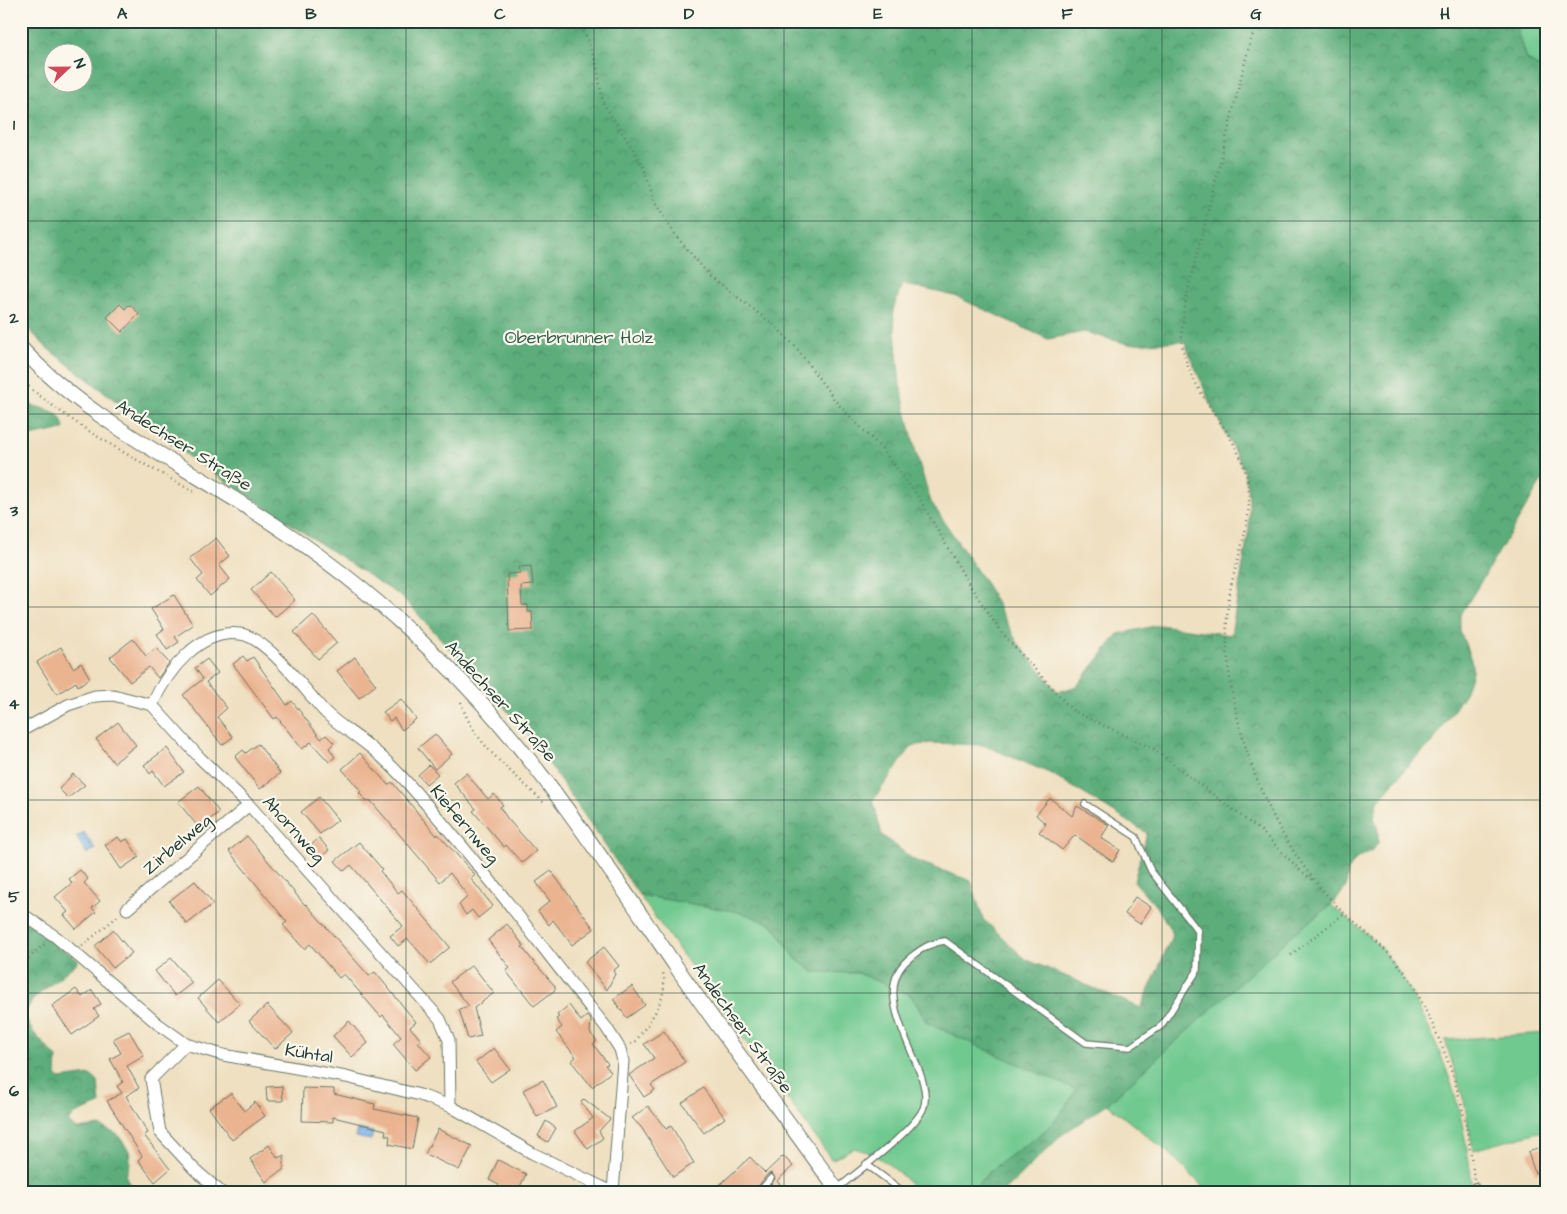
<svg xmlns="http://www.w3.org/2000/svg" width="1567" height="1214" viewBox="0 0 1567 1214" font-family="'Architects Daughter',sans-serif">
<style>
.grass{fill:#70c98f;stroke:#488362}
.forest{fill:url(#forest-crowns);stroke:#3e7557;fill-rule:evenodd}
.water{fill:url(#water-waves);stroke:#4d778e}
.building{fill:#ebb491}
.lines{fill:none;stroke-linecap:round;stroke-linejoin:round}
.service-casing{stroke:#687665;stroke-width:8}
.minor-casing{stroke:#687665;stroke-width:13}
.tertiary-casing{stroke:#687665;stroke-width:16}
.path{stroke:#687665;stroke-width:2.5;stroke-dasharray:1 4;stroke-linecap:butt}
.service{stroke:#fff;stroke-width:5.5}
.minor{stroke:#fff;stroke-width:11}
.tertiary{stroke:#fff;stroke-width:14}
.grid{fill:none;stroke:#1f3d34;stroke-width:1;stroke-opacity:0.55}
.labels{text-anchor:middle;stroke-width:4.5;stroke-linejoin:round;paint-order:stroke}
.park-label{font-size:18px;fill:#33604b;stroke:#fbf7ec}
.street-label{font-size:18px;fill:#1f3d34;stroke:#fbf7ec}
.neatline{fill:none;stroke:#1f3d34;stroke-width:2}
.grid-label{font-size:16px;text-anchor:middle;font-weight:bold;fill:#1f3d34}
</style>
<defs>
<pattern id="forest-crowns" width="20" height="18" patternUnits="userSpaceOnUse" patternTransform="scale(1.25)"><rect width="20" height="18" fill="#5cad7a"/><path d="M2 6a3 3 0 1 1 6 0M12 15a3 3 0 1 1 6 0" fill="none" stroke="#4b8e65"/></pattern>
<pattern id="water-waves" width="16" height="10" patternUnits="userSpaceOnUse" patternTransform="scale(1.25)"><rect width="16" height="10" fill="#7bb1e9"/><path d="M0 5q4-4 8 0t8 0" fill="none" stroke="#6491be"/></pattern>
</defs>
<rect width="100%" height="100%" fill="#fbf7ec"/>
<filter id="ink" filterUnits="userSpaceOnUse"><feTurbulence type="fractalNoise" baseFrequency=".02" numOctaves="2"/><feDisplacementMap in="SourceGraphic" scale="10" xChannelSelector="R" yChannelSelector="G"/><feConvolveMatrix kernelMatrix="1 2 1 2 8 2 1 2 1" color-interpolation-filters="sRGB"/></filter>
<filter id="wash" filterUnits="userSpaceOnUse"><feTurbulence type="fractalNoise" baseFrequency=".0096" numOctaves="4" result="noise"/><feDisplacementMap in="SourceGraphic" scale="20" xChannelSelector="R" yChannelSelector="G"/><feGaussianBlur stdDeviation="1.12" result="paint"/><feColorMatrix in="noise" values="0 0 0 0 0 0 0 0 0 0 0 0 0 0 0 0 0 1.4 0 .05"/><feComposite in="paint" operator="in"/></filter>
<g filter="url(#wash)">
<rect width="100%" height="100%" fill="#efe0c1"/>
<!-- grass -->
<path class="grass" d="M 1514,21 L 1546,21 L 1546,71 L 1526,59 Z
M 639,895 L 740,912 L 772,924 L 797,960 L 814,972 L 858,973 L 911,995 L 927,1023 L 1077,1090 C 1066,1105 1057,1121 1042,1133 C 1016,1154 992,1163 971,1193 L 920,1193 C 899,1173 882,1154 853,1148 L 832,1160 Z
M 1331,905 C 1347,918 1364,930 1378,945 C 1396,965 1408,987 1421,1012 C 1453,1075 1465,1122 1473,1193 L 1209,1193 L 1169,1153 L 1107,1104 L 1291,936 Z
M 1546,1033 L 1546,1130 L 1473,1150 L 1464,1101 L 1445,1040 Z"/>
<!-- forest -->
<path class="forest" d="M 21,21 L 1514,21 L 1526,59 L 1546,71 L 1546,474 L 1460,616 L 1460,630 L 1472,663 L 1472,673 L 1465,693 L 1432,743 L 1412,761 L 1378,801 L 1374,817 L 1378,830 L 1378,843 L 1373,850 L 1356,859 L 1348,871 L 1346,887 L 1342,893 L 1331,905 L 1291,936 L 1107,1104 L 1063,1134 L 1002,1193 L 971,1193 C 992,1163 1016,1154 1042,1133 C 1056,1121 1068,1105 1076,1090 L 927,1023 L 911,995 L 858,973 L 814,972 L 797,960 L 772,924 L 740,912 L 639,895 L 528,733 L 403,598 L 189,457 L 47,348 L 21,321 ZM 52,52 L 82,52 L 82,82 L 52,82 ZM 902,284 L 955,296 L 1048,339 L 1084,332 L 1128,344 L 1184,341 L 1211,405 L 1244,470 L 1249,498 L 1249,529 L 1231,635 L 1159,625 L 1118,634 L 1077,686 L 1058,692 L 1017,642 L 988,587 L 931,502 L 916,453 L 900,385 L 893,310 ZM 931,743 L 983,745 L 1052,774 L 1147,833 L 1134,881 L 1159,910 L 1173,934 L 1141,1008 L 1025,959 L 983,919 L 971,881 L 914,860 L 882,835 L 873,800 L 912,746 Z
M 25,400 C 39,413 61,404 64,429 L 21,438 L 21,404 Z
M 21,917 L 79,961 L 33,999 L 24,1015 L 33,1032 L 57,1058 L 56,1075 L 60,1079 L 90,1075 L 98,1081 L 100,1104 L 75,1114 L 68,1122 L 77,1129 L 100,1126 L 118,1135 L 129,1151 L 130,1163 L 126,1176 L 128,1182 L 144,1193 L 21,1193 Z"/>
<!-- water -->
<path class="water" d="M 84,832 L 95,849 L 87,854 L 76,837 Z
M 357,1129 L 373,1132 L 371,1140 L 355,1137 Z"/>
<g id="blocks">
<!-- building -->
<path class="building" d="M 120,304 L 125,309 L 128,305 L 132,306 L 139,314 L 122,332 L 107,317 Z
M 216,538 L 230,556 L 219,565 L 230,579 L 210,596 L 197,580 L 203,575 L 190,558 Z
M 531,566 L 533,585 L 521,586 L 522,605 L 528,605 L 528,612 L 532,612 L 533,630 L 509,631 L 507,574 L 520,573 L 519,567 Z
M 271,572 L 295,600 L 275,617 L 251,590 Z
M 174,595 L 193,625 L 175,637 L 179,642 L 167,650 L 157,634 L 164,629 L 151,609 Z
M 313,615 L 337,643 L 318,659 L 294,632 Z
M 133,639 L 146,656 L 156,648 L 169,663 L 158,678 L 149,667 L 130,682 L 110,657 Z
M 61,647 L 73,668 L 81,663 L 90,678 L 78,686 L 76,682 L 57,694 L 37,662 Z
M 243,656 L 247,661 L 253,657 L 287,705 L 292,701 L 321,739 L 326,735 L 334,743 L 329,748 L 335,757 L 329,762 L 311,742 L 302,749 L 277,717 L 274,719 L 233,664 Z
M 355,657 L 376,685 L 359,698 L 337,671 Z
M 207,659 L 218,673 L 206,682 L 227,708 L 217,717 L 233,737 L 222,745 L 183,695 L 203,679 L 195,668 Z
M 401,699 L 416,719 L 402,730 L 394,718 L 390,721 L 383,712 Z
M 118,722 L 136,745 L 114,763 L 96,739 Z
M 435,734 L 452,754 L 435,769 L 418,748 Z
M 258,744 L 280,773 L 260,789 L 235,757 L 243,750 L 246,753 Z
M 167,748 L 184,772 L 164,786 L 153,771 L 150,774 L 144,765 Z
M 360,753 L 388,785 L 392,782 L 437,836 L 438,834 L 475,875 L 471,879 L 493,906 L 478,918 L 472,910 L 466,915 L 459,905 L 468,896 L 450,873 L 440,882 L 370,800 L 368,802 L 359,793 L 361,791 L 342,769 Z
M 429,765 L 438,774 L 426,784 L 418,775 Z
M 466,773 L 488,799 L 494,794 L 503,805 L 500,807 L 507,818 L 536,851 L 522,863 L 506,845 L 504,847 L 473,811 L 476,809 L 454,783 Z
M 73,774 L 85,785 L 68,798 L 59,789 Z
M 199,786 L 219,812 L 199,828 L 178,802 Z
M 319,797 L 338,820 L 320,834 L 301,812 Z
M 1050,798 L 1072,816 L 1077,806 L 1109,825 L 1101,838 L 1120,850 L 1113,862 L 1075,835 L 1062,850 L 1039,832 L 1046,824 L 1036,815 Z
M 247,836 L 305,905 L 306,904 L 369,976 L 375,972 L 416,1022 L 410,1027 L 421,1040 L 418,1042 L 431,1057 L 415,1070 L 393,1044 L 401,1037 L 383,1015 L 381,1017 L 344,974 L 339,978 L 310,944 L 304,949 L 283,925 L 287,922 L 229,851 Z
M 118,837 L 122,842 L 127,839 L 139,857 L 121,869 L 105,845 Z
M 319,838 L 329,850 L 320,858 L 309,847 Z
M 359,842 L 382,869 L 380,871 L 398,893 L 402,890 L 450,947 L 430,964 L 408,939 L 398,946 L 390,936 L 403,926 L 351,865 L 344,871 L 335,861 Z
M 80,870 L 88,879 L 84,883 L 100,901 L 92,908 L 96,912 L 76,929 L 64,915 L 68,912 L 55,897 L 72,883 L 69,879 Z
M 551,871 L 594,929 L 572,945 L 553,920 L 549,925 L 538,911 L 550,901 L 536,882 Z
M 195,881 L 213,904 L 187,924 L 169,901 Z
M 1135,897 L 1151,907 L 1140,924 L 1125,914 Z
M 507,924 L 524,946 L 522,947 L 532,960 L 555,986 L 555,990 L 534,1006 L 506,971 L 510,968 L 488,940 Z
M 113,930 L 132,953 L 113,968 L 95,946 Z
M 604,947 L 619,966 L 613,971 L 615,974 L 607,990 L 585,962 Z
M 171,958 L 192,983 L 175,996 L 155,971 Z
M 472,965 L 494,993 L 474,1008 L 481,1036 L 468,1039 L 459,1009 L 469,1006 L 450,982 Z
M 218,980 L 240,1004 L 219,1022 L 198,998 Z
M 632,986 L 645,1005 L 627,1018 L 613,999 Z
M 76,989 L 82,997 L 92,990 L 101,1004 L 94,1009 L 99,1016 L 72,1035 L 52,1006 Z
M 267,1005 L 293,1033 L 275,1049 L 249,1021 Z
M 569,1005 L 581,1021 L 587,1016 L 591,1020 L 590,1033 L 597,1041 L 593,1044 L 608,1064 L 605,1065 L 611,1072 L 592,1087 L 571,1061 L 576,1057 L 556,1032 L 562,1027 L 556,1019 L 559,1017 L 557,1015 Z
M 349,1021 L 368,1043 L 352,1057 L 333,1036 Z
M 129,1031 L 144,1056 L 127,1066 L 139,1088 L 126,1096 L 148,1133 L 144,1135 L 170,1169 L 155,1182 L 138,1160 L 142,1156 L 107,1101 L 122,1093 L 117,1086 L 123,1082 L 110,1059 L 121,1053 L 113,1039 Z
M 664,1031 L 685,1062 L 651,1085 L 655,1090 L 644,1097 L 629,1075 L 654,1058 L 644,1044 Z
M 494,1048 L 510,1069 L 491,1082 L 476,1062 Z
M 543,1080 L 557,1107 L 537,1117 L 523,1090 Z
M 282,1086 L 283,1101 L 267,1101 L 266,1087 Z
M 303,1088 L 334,1089 L 334,1094 L 375,1104 L 374,1109 L 418,1118 L 412,1149 L 389,1144 L 390,1136 L 385,1135 L 386,1130 L 333,1117 L 333,1122 L 302,1121 Z
M 703,1088 L 725,1118 L 704,1133 L 682,1103 Z
M 231,1093 L 244,1111 L 255,1102 L 265,1116 L 232,1140 L 209,1108 Z
M 584,1099 L 610,1119 L 599,1131 L 603,1138 L 588,1149 L 575,1131 L 593,1118 L 581,1102 Z
M 648,1106 L 666,1129 L 671,1126 L 694,1163 L 673,1177 L 641,1127 L 632,1118 Z
M 546,1121 L 556,1128 L 548,1142 L 538,1136 Z
M 438,1129 L 472,1146 L 459,1170 L 425,1154 Z
M 269,1145 L 278,1158 L 284,1155 L 284,1169 L 266,1182 L 250,1159 Z
M 1546,1146 L 1546,1169 L 1535,1173 L 1528,1152 Z
M 783,1156 L 793,1166 L 777,1181 L 788,1193 L 764,1193 L 775,1179 L 771,1173 L 767,1175 L 753,1193 L 711,1193 L 750,1157 L 765,1173 Z
M 498,1160 L 526,1174 L 517,1193 L 495,1193 L 499,1185 L 489,1180 Z"/>
</g>
</g>
<g filter="url(#ink)">
<use href="#blocks" fill-opacity="0" stroke="#687665" stroke-width="1"/>
<g class="lines">
<!-- service casing -->
<g class="service-casing">
<path id="service" d="M 866,1164 L 905,1193
M 1475,1186 L 1476,1193
M 837,1189 C 857,1172 913,1131 923,1109 C 939,1072 860,996 911,957 C 922,948 930,943 945,941 L 1086,1043 L 1130,1047 L 1161,1026 L 1197,971 L 1198,931 L 1151,871 L 1136,837 L 1085,804
M 758,1193 L 771,1178"/>
</g>
<!-- minor casing -->
<g class="minor-casing">
<path id="minor" d="M 152,705 C 167,671 199,629 240,634 C 266,636 307,693 325,712 C 338,725 356,735 370,747 C 393,765 414,790 433,812 C 494,881 548,956 606,1027 L 620,1049 L 623,1061 L 613,1192
M 21,731 L 68,705 L 95,696 L 113,695 L 152,705 L 200,758 L 249,805 L 440,1019 L 449,1040 L 450,1106
M 127,909 L 249,805
M 21,913 L 56,937 L 158,1024 L 186,1044 L 223,1055 L 346,1077 L 420,1095 L 450,1106 L 532,1153 L 614,1193
M 186,1044 L 151,1079 L 160,1132 L 195,1170 L 222,1193"/>
</g>
<!-- tertiary casing -->
<g class="tertiary-casing">
<path id="tertiary" d="M 21,348 C 85,417 172,459 250,509 C 312,548 372,594 425,645 C 525,738 598,853 675,965 C 728,1042 785,1116 839,1193"/>
</g>
<!-- path -->
<path class="path" d="M 581,21 L 597,67 L 603,103 L 643,165 L 655,203 L 676,236 L 710,276 L 775,326 L 795,346 L 837,403 L 882,449 L 919,498 L 968,583 L 1002,633 L 1073,711 L 1152,748 L 1261,831 L 1300,870 L 1315,882
M 1258,21 L 1250,42 C 1234,106 1218,171 1202,235 C 1195,265 1177,321 1183,350 C 1194,403 1248,439 1249,495 C 1250,533 1232,568 1228,605 C 1220,679 1247,772 1284,836 C 1298,860 1317,885 1336,905 C 1358,928 1384,945 1403,970 C 1413,982 1420,999 1427,1013 C 1455,1070 1467,1116 1474,1179
M 21,380 C 74,427 135,459 196,493
M 461,702 C 473,745 514,772 544,803
M 82,946 L 118,916
M 1291,955 L 1345,913
M 21,965 L 46,943
M 631,1044 L 636,1041 C 650,1020 669,999 663,973"/>
<!-- service -->
<use href="#service" class="service"/>
<!-- minor -->
<use href="#minor" class="minor"/>
<!-- tertiary -->
<use href="#tertiary" class="tertiary"/>
</g>
</g>
<!-- grid -->
<path class="grid" d="M 216,21 L 216,1193M 406,21 L 406,1193M 594,21 L 594,1193M 784,21 L 784,1193M 972,21 L 972,1193M 1162,21 L 1162,1193M 1350,21 L 1350,1193M 21,221 L 1546,221M 21,414 L 1546,414M 21,607 L 1546,607M 21,800 L 1546,800M 21,993 L 1546,993"/>
<g class="labels">
<!-- park labels -->
<g class="park-label">
<text x="579" y="343">Oberbrunner Holz</text>
</g>
<!-- street labels -->
<g class="street-label">
<text transform="translate(184 445) rotate(32)" y="6">Andechser Straße</text>
<text transform="translate(501 701) rotate(48)" y="6">Andechser Straße</text>
<text transform="translate(465 824) rotate(50)" y="6">Kiefernweg</text>
<text transform="translate(294 829) rotate(48)" y="6">Ahornweg</text>
<text transform="translate(177 844) rotate(-40)" y="6">Zirbelweg</text>
<text transform="translate(743 1028) rotate(54)" y="6">Andechser Straße</text>
<text transform="translate(309 1053) rotate(9)" y="6">Kühtal</text>
</g>
</g>
<!-- margin -->
<rect width="1567" height="1214" fill="none" stroke="#fbf7ec" stroke-width="55"/>
<!-- north arrow -->
<g transform="translate(68 68) rotate(68)"><circle r="24" fill="#fbf7ec" stroke="#a3ada2"/>
<path d="M0-4L9 19L0 12L-9 19Z" fill="#d1495b"/>
<text y="-8" font-size="14" font-weight="bold" text-anchor="middle" fill="#1f3d34">N</text>
</g>
<rect x="28" y="28" width="1512" height="1158" class="neatline"/>
<g class="grid-label">
<text x="122" y="19">A</text>
<text x="311" y="19">B</text>
<text x="500" y="19">C</text>
<text x="689" y="19">D</text>
<text x="878" y="19">E</text>
<text x="1067" y="19">F</text>
<text x="1256" y="19">G</text>
<text x="1445" y="19">H</text>
<text x="14" y="130">1</text>
<text x="14" y="323">2</text>
<text x="14" y="516">3</text>
<text x="14" y="709">4</text>
<text x="14" y="902">5</text>
<text x="14" y="1096">6</text>
</g>
</svg>
